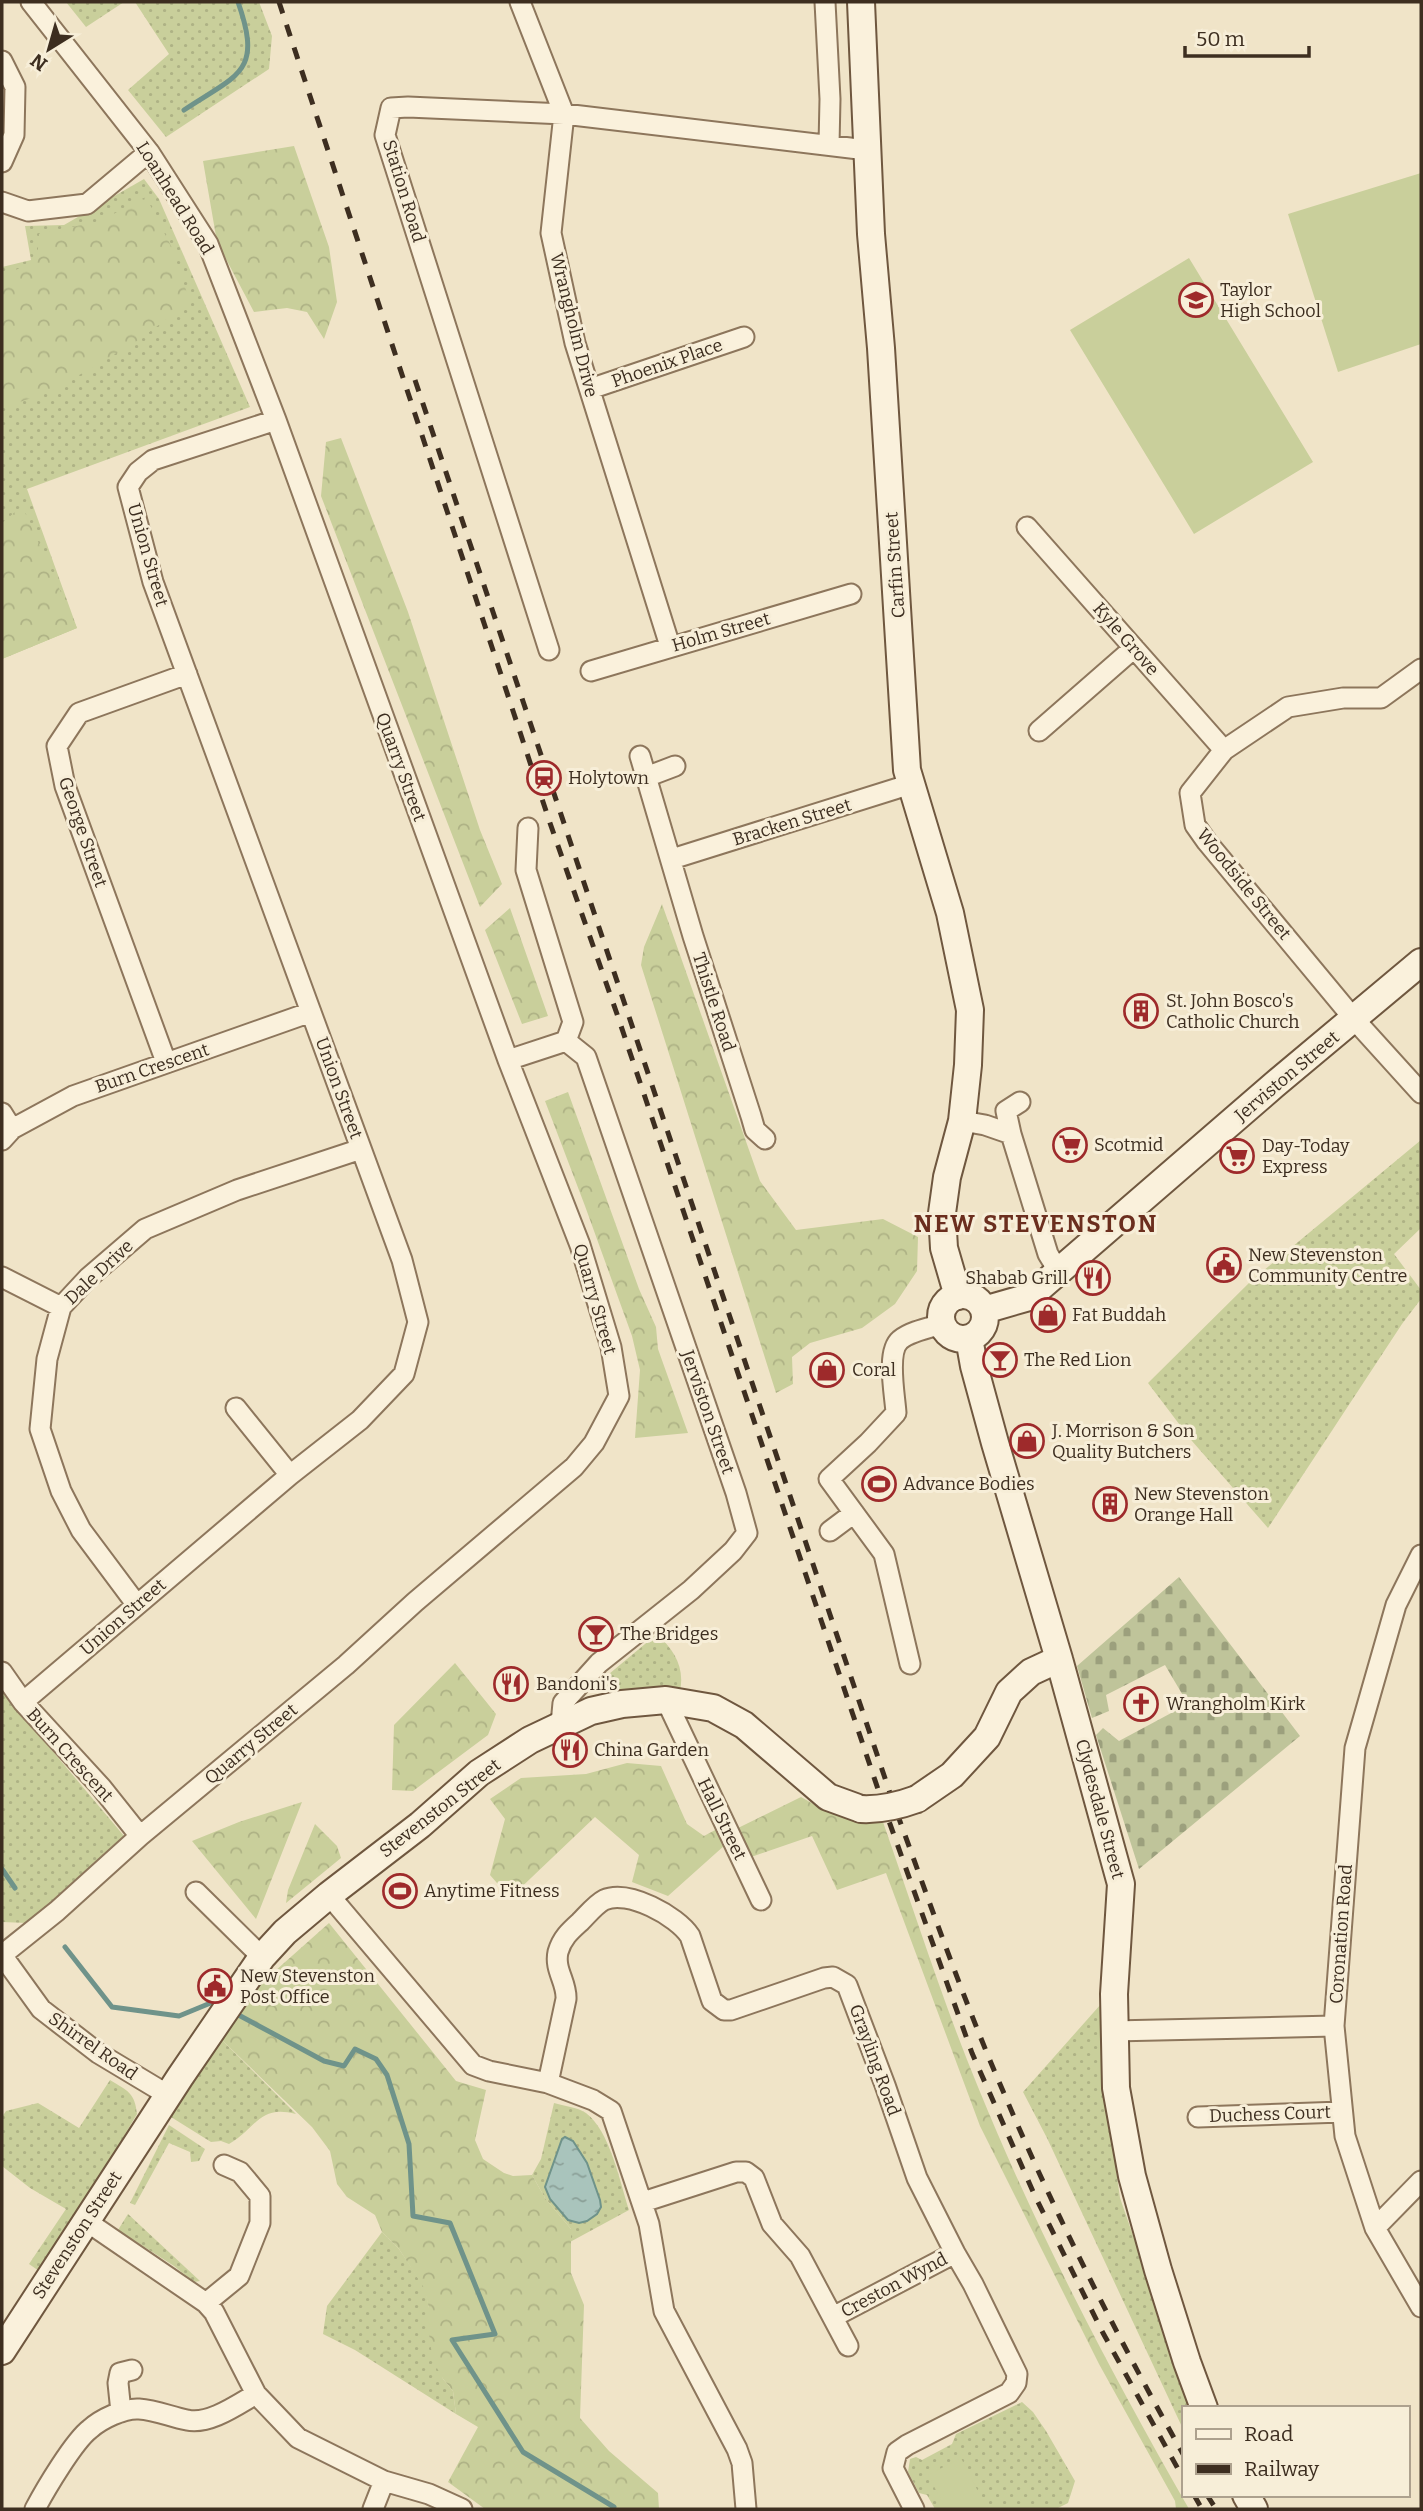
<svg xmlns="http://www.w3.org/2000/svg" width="1423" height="2511" viewBox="0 0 1423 2511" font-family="Bitter,serif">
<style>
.grass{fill:url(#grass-dots)}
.forest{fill:url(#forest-crowns)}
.cemetery{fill:url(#cemetery-stones)}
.garden{fill:#c9cf9b}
.water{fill:url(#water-ripples);stroke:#6f938a;stroke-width:2}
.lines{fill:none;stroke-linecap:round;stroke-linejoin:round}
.stream{stroke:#6f938a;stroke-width:5}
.minor-casing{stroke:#8d765c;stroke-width:23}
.secondary-casing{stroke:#6f573f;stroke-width:30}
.minor{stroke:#faf1dc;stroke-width:19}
.secondary{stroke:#faf1dc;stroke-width:26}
.rail{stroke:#3d2e20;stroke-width:5;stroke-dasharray:12 12;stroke-linecap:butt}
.secondary-bridge-casing{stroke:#6f573f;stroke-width:30;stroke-linecap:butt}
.secondary-bridge{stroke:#faf1dc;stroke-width:26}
.labels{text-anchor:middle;stroke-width:6;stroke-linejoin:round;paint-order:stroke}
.street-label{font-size:18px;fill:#3d2e20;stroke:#f7eed8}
.poi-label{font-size:18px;fill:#3d2e20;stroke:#f7eed8;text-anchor:start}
.district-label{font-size:24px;font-weight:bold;letter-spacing:2px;fill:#6b2e1e;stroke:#f7eed8}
</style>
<defs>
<pattern id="grass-dots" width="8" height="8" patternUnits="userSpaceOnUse" patternTransform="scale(1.75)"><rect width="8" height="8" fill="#c9cf9b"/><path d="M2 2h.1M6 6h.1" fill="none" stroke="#aeb285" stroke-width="1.8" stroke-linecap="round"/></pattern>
<pattern id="forest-crowns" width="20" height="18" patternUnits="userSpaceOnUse" patternTransform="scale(1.75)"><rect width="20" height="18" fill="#c9cf9b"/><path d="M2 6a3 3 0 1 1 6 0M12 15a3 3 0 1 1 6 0" fill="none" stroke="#aeb285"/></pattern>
<pattern id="cemetery-stones" width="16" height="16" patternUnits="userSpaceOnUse" patternTransform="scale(1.75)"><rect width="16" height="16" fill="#bfc49a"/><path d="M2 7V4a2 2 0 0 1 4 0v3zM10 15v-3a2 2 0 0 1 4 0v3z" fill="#9ca07d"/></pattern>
<pattern id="water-ripples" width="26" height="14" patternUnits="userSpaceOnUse" patternTransform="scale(1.75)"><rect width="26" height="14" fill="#a9c4bc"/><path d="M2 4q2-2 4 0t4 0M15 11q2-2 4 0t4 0" fill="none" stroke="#8ba098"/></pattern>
</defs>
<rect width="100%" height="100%" fill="#f0e4c8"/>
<!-- grass -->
<path class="grass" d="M 66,2 L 124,2 L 86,27 Z
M 135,2 L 259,2 L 272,36 L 269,69 L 166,137 L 128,90 L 169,54 Z
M 144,179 L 159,199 L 250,407 L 27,489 L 77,628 L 2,659 L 2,267 L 31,260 L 25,226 L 64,225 Z
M 1421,1140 L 1421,1228 L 1394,1254 L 1421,1290 L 1421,1299 L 1402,1324 L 1268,1528 L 1192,1441 L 1148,1383 L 1251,1281 Z
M 657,1634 C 674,1650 685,1667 680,1691 L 651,1689 L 600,1693 L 597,1684 Z
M 2,1691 L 124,1836 L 27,1923 L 2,1922 Z
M 1101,2004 L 1102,2069 L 1120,2198 L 1193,2408 L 1183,2408 L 1183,2429 L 1047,2138 L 1023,2092 Z
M 222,2040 L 296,2114 C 259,2104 257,2128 229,2144 L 221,2141 L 211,2142 L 171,2117 Z
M 110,2080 C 128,2091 135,2093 137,2114 L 78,2214 L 39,2271 L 29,2264 L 66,2209 L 30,2188 L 2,2166 L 2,2117 L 6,2111 L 38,2103 L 79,2128 Z
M 554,2103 C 564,2106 577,2107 586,2113 C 610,2131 620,2182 629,2210 L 570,2242 L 571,2229 L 545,2198 L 532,2175 L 541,2159 Z
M 169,2125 L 205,2149 L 199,2161 L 191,2162 L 190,2152 L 169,2143 L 135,2205 L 130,2203 Z
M 128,2214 L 200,2281 L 194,2282 L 174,2266 L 118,2230 Z
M 382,2232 L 399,2249 L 425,2288 L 429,2308 L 429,2335 L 443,2379 L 453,2391 L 456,2414 L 355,2350 L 323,2334 L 327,2306 Z
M 1022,2402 L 1033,2412 L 1046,2431 L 1075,2481 L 1068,2503 L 1056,2509 L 935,2509 L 927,2495 L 919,2493 L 908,2472 L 910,2459 L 916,2457 L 922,2460 L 952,2444 L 956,2434 Z"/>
<!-- forest -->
<path class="forest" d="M 294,146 L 329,247 L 337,302 L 324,339 L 307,312 L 287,308 L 254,312 L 217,242 L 203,161 Z
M 146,197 L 172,248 L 190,302 L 137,341 L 52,391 L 2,408 L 2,274 L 37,263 L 39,234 L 100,221 Z
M 341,438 L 408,612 L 480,830 L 502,884 L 480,907 L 321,496 L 326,442 Z
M 22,506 L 77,628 L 2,659 L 2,523 Z
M 662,904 L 760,1181 L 796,1230 L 883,1219 L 918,1237 L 917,1271 L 895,1304 L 862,1328 L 810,1343 L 792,1357 L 793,1384 L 776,1393 L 641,965 L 644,947 Z
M 510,908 L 548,1016 L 522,1024 L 485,930 Z
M 568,1092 L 639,1289 L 656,1327 L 658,1349 L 688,1433 L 635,1438 L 640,1370 L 632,1336 L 585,1206 L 545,1101 Z
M 455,1663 L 496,1714 L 488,1735 L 413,1791 L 392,1790 L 394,1725 Z
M 627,1763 L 661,1766 L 687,1824 L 704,1836 L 717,1829 L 725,1845 L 668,1896 L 632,1882 L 639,1855 L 595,1817 L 510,1898 L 490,1875 L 505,1819 L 490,1799 L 521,1778 L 586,1774 Z
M 801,1797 C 830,1814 849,1822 883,1822 C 914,1910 942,2000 978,2087 C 1037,2232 1111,2373 1189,2509 L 1176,2509 L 1175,2501 L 1099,2364 L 980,2126 L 886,1873 L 837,1890 L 812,1836 L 751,1857 L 738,1828 Z
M 302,1802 L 256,1919 L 192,1841 L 239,1822 Z
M 315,1824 L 337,1846 L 341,1858 L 286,1903 L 288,1890 Z
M 329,1923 L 456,2081 L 486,2090 L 475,2140 L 483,2159 L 504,2173 L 513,2176 L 532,2175 L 545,2198 L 571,2229 L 571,2273 L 584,2305 L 580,2418 L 609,2451 L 658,2493 L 659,2509 L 485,2509 L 448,2482 L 478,2427 L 456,2414 L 453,2391 L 443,2379 L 433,2361 L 429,2335 L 429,2308 L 424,2288 L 399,2249 L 382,2232 L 375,2215 L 347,2197 L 337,2184 L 330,2151 L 312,2127 L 222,2040 L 248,1995 Z"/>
<!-- cemetery -->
<path class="cemetery" d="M 1179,1577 L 1300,1736 L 1139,1869 L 1096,1735 L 1103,1728 L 1119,1741 L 1188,1704 L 1165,1665 L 1106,1695 L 1109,1711 L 1092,1718 L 1077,1666 Z"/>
<!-- garden -->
<path class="garden" d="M 1421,173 L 1421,344 L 1338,372 L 1288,214 Z
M 1189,258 L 1313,462 L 1194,534 L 1070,330 Z
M 961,2458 L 987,2509 L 946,2509 L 928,2475 Z"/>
<!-- water -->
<path class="water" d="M 565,2137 L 573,2141 L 587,2163 L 600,2200 L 601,2207 L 597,2214 L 587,2221 L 579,2223 L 568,2220 L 550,2199 L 545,2187 L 562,2139 Z"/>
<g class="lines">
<!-- stream -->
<path class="stream" d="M 184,110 C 238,74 263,73 238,2
M 2,1869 L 15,1888
M 65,1947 L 112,2007 L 179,2016 L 213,2002 L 221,2006
M 233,2012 L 324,2061 L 344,2066 L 355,2049 L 376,2059 L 387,2075 L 409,2144 L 413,2216 L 450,2223 L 495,2334 L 452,2340 L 523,2452 L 614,2507 L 612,2509"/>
<!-- minor casing -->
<g class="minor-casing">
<path id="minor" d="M 520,2 L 564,114 L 551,233 L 575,343 L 670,646
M 825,2 L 830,99 L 829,145
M 2,61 L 15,87 L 14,135 L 2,162
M 2,202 L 28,211 L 87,204 L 149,152
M 590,389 L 744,337
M 1027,527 L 1224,750
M 549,650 L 385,135 L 391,108 L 408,107 L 564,114 L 867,150
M 1421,669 L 1381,698 L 1343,698 L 1288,707 L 1224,750 L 1190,793 L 1195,825 L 1207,842 L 1354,1019 L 1421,1093
M 591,671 L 851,594
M 1039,731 L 1134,648
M 640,756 L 693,936 L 751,1116 L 755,1130 L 765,1139
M 646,777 L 675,766
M 528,828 L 526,870 L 573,1022 L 566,1041 L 586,1057 L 736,1493 L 747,1533 L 733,1551 L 691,1590 L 599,1663 L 563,1703 L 561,1724
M 672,859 L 911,784
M 508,1060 L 566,1041
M 166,1062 L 65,786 L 57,746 L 79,713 L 187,674
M 2,1113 L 12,1129
M 962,1121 L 985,1125 L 1011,1134 L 1048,1254 L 1059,1272
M 1011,1134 L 1006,1111 L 1020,1102
M 2,1140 L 12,1129 L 73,1096 L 311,1012
M 2,1277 L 61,1307
M 236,1408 L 290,1475
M 830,1531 L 854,1513
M 1421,1555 L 1396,1605 L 1355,1748 L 1334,2026 L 1345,2136 L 1375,2228 L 1421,2307
M 137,1605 L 81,1530 L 61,1491 L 40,1429 L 47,1359 L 61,1307 L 88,1278 L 145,1229 L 237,1190 L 361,1149
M 910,1664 L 884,1554 L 829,1479 L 868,1443 L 896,1413 C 895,1395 886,1352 900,1340 C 911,1331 929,1328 943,1324
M 2,1672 L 23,1702 L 101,1787 L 140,1836
M 666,1700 L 761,1900
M 23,1702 L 290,1475 L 360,1420 L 404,1374 L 418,1322 L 402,1260 L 153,582 L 128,487 L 138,472 L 153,460 L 276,420
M 196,1892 L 262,1957
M 329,1895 L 473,2065 L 489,2071 L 548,2083 L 593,2100 L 611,2111 L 649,2224 L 664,2311 L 737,2449 L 742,2463 L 746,2509
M 2,1955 L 57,1911 L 140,1836 L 346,1665 L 415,1602 L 574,1467 L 594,1443 L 619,1396 L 611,1347 L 580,1245 L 508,1060 L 276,420 L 208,244 L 149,152 L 31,2
M 2,1955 L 41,2009 L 98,2053 L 168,2095
M 1113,2031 L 1334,2026
M 548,2083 L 566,1999 C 567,1982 554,1970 558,1952 C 562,1938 570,1931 580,1922 C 587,1915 596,1904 604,1900 C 628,1889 677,1916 690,1936 L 712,2001 L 724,2010 L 731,2010 L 824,1978 L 833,1977 L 847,1985 L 885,2085 L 917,2178 L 955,2253 L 973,2284 L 1017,2374 L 1016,2383 L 1009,2393 L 907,2445 L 897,2452 L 893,2468 L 914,2509
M 1198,2117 L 1342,2112
M 643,2202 L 736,2172 L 746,2172 L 754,2178 L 772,2224 L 800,2256 L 848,2346
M 86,2221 L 206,2303 L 214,2312 L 256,2394 L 298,2438 L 384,2481 L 429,2494 L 462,2509
M 1375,2228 L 1421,2181
M 206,2303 L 239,2276 L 260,2223 L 260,2196 L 240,2172 L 224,2165
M 833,2317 L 955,2253
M 121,2412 L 118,2383 L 120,2373 L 132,2370
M 35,2509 C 45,2490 74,2441 90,2429 C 101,2419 124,2408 139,2409 C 156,2410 171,2417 187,2420 C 209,2425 237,2405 256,2394
M 373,2509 L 384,2481"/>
</g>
<!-- secondary casing -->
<g class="secondary-casing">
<path id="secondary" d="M 861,2 L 871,234 L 881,348 L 907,770 L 950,913 L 970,1010 L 968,1065 L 962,1121 L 947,1177 L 942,1213 L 944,1248 L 958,1296
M941 1317a22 22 0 1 1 44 0a22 22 0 1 1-44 0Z
M 984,1310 L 1029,1297 L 1274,1085 L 1421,962
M 969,1338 L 974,1366 L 995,1443 L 1059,1659 L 1121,1884 L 1114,1994 L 1116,2088 L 1132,2176 L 1158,2270 L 1187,2362 L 1204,2408
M 917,1799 L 952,1775 L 987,1737 L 1009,1692 L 1031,1672 L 1059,1659
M 2,2351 L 180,2077 L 262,1957 L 285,1932 L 329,1895 L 420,1825 L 479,1773 L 530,1740 L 591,1711 L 622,1704 L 666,1700 L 713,1708 L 744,1725 L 828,1797 L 861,1809
M 1246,2495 L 1254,2509"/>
</g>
<!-- minor -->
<use href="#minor" class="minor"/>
<!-- secondary -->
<use href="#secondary" class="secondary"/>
<!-- rail -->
<path class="rail" d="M 279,2 L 550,823 L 617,1014 L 885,1810 L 972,2053 L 1035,2196 L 1103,2333 L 1183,2478
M 415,380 L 894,1805 C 930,1903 964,2002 1006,2098 C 1058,2220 1118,2338 1183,2454
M 1194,2495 L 1202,2509
M 1207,2495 L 1216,2509"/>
<!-- secondary-bridge casing -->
<g class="secondary-bridge-casing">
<path id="secondary-bridge" d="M 861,1809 C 881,1810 898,1806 917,1799"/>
</g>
<!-- secondary-bridge -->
<use href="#secondary-bridge" class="secondary-bridge"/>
</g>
<!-- icons -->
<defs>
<g id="school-ring" transform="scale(1.75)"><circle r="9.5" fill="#f7eed8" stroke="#9e2a2b" stroke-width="1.5"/><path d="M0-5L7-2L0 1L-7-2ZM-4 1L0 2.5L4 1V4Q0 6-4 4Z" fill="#9e2a2b"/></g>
<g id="station-ring" transform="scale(1.75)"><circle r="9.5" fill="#f7eed8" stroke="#9e2a2b" stroke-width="1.5"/><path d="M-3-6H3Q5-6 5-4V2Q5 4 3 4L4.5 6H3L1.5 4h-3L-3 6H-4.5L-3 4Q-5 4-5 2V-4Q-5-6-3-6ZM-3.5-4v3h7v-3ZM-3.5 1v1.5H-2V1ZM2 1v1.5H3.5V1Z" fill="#9e2a2b"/></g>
<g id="building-ring" transform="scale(1.75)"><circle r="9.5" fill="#f7eed8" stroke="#9e2a2b" stroke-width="1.5"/><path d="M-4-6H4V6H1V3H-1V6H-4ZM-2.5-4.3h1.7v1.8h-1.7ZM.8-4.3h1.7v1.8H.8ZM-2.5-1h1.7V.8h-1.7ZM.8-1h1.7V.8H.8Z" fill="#9e2a2b"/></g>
<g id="supermarket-ring" transform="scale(1.75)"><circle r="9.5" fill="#f7eed8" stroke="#9e2a2b" stroke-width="1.5"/><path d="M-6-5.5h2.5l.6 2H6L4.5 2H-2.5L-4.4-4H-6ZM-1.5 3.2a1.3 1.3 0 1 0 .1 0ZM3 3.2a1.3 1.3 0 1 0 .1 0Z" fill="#9e2a2b"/></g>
<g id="civic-ring" transform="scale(1.75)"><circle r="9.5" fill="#f7eed8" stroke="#9e2a2b" stroke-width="1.5"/><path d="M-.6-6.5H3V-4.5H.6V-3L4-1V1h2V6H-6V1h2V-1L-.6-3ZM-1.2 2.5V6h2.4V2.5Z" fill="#9e2a2b"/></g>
<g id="restaurant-ring" transform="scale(1.75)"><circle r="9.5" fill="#f7eed8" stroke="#9e2a2b" stroke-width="1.5"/><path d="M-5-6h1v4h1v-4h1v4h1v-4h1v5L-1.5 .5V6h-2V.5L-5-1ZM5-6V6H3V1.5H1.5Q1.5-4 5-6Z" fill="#9e2a2b"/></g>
<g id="shop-ring" transform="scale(1.75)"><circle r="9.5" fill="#f7eed8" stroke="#9e2a2b" stroke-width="1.5"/><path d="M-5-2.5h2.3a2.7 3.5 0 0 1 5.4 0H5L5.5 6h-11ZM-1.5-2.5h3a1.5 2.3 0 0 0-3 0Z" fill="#9e2a2b"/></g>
<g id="bar-ring" transform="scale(1.75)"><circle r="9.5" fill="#f7eed8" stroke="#9e2a2b" stroke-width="1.5"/><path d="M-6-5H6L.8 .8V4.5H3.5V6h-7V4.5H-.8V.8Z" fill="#9e2a2b"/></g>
<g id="stadium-ring" transform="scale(1.75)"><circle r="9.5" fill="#f7eed8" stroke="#9e2a2b" stroke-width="1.5"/><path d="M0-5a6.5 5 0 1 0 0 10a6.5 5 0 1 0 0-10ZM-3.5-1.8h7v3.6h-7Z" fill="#9e2a2b"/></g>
<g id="church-ring" transform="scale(1.75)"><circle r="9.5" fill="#f7eed8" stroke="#9e2a2b" stroke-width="1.5"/><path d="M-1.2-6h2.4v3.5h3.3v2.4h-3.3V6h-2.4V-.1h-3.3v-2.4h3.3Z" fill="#9e2a2b"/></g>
</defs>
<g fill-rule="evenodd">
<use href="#school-ring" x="1196" y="300"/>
<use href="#station-ring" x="544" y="778"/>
<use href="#building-ring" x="1141" y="1011"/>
<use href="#supermarket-ring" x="1070" y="1145"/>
<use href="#supermarket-ring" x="1237" y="1156"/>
<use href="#civic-ring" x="1224" y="1265"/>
<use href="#restaurant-ring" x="1093" y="1278"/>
<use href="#shop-ring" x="1048" y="1315"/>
<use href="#bar-ring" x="1000" y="1360"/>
<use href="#shop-ring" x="827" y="1370"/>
<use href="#shop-ring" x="1027" y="1441"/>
<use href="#stadium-ring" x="879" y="1484"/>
<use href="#building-ring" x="1110" y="1504"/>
<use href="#bar-ring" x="596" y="1634"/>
<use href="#restaurant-ring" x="511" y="1684"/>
<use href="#church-ring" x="1141" y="1704"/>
<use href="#restaurant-ring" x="570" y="1750"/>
<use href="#stadium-ring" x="400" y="1891"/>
<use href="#civic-ring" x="215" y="1986"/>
</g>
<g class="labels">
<!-- street labels -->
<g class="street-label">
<text transform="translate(404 191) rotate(73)" y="6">Station Road</text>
<text transform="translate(175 198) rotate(58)" y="6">Loanhead Road</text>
<text transform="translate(574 325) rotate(76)" y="6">Wrangholm Drive</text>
<text transform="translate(667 363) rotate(-19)" y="6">Phoenix Place</text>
<text transform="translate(148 555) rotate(74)" y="6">Union Street</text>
<text transform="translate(895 565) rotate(-94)" y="6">Carfin Street</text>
<text transform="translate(721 632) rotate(-16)" y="6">Holm Street</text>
<text transform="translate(1126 639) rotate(49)" y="6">Kyle Grove</text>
<text transform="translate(401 767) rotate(70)" y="6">Quarry Street</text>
<text transform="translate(792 822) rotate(-17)" y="6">Bracken Street</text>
<text transform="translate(83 832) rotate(71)" y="6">George Street</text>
<text transform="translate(1244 884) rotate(51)" y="6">Woodside Street</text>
<text transform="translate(714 1002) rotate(72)" y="6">Thistle Road</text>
<text transform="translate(152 1068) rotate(-19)" y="6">Burn Crescent</text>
<text transform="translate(1287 1076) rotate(-40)" y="6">Jerviston Street</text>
<text transform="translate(339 1088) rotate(70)" y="6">Union Street</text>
<text transform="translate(99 1272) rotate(-43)" y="6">Dale Drive</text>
<text transform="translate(595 1299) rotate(74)" y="6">Quarry Street</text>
<text transform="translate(708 1412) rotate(71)" y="6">Jerviston Street</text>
<text transform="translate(123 1617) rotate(-41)" y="6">Union Street</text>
<text transform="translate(251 1744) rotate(-40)" y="6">Quarry Street</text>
<text transform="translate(70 1755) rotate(48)" y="6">Burn Crescent</text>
<text transform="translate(440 1808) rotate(-38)" y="6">Stevenston Street</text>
<text transform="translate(1100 1809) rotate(75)" y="6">Clydesdale Street</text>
<text transform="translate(722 1819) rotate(64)" y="6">Hall Street</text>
<text transform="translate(1341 1934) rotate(-86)" y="6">Coronation Road</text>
<text transform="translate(93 2046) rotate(35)" y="6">Shirrel Road</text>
<text transform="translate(875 2060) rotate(70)" y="6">Grayling Road</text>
<text transform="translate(1270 2114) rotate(-2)" y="6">Duchess Court</text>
<text transform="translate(77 2235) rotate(-57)" y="6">Stevenston Street</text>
<text transform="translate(894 2285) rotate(-28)" y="6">Creston Wynd</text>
</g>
<!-- poi labels -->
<g class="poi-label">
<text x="1220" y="296">Taylor<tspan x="1220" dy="21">High School</tspan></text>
<text x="568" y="784">Holytown</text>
<text x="1166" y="1007">St. John Bosco's<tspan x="1166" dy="21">Catholic Church</tspan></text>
<text x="1094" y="1151">Scotmid</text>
<text x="1262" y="1152">Day-Today<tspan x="1262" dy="21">Express</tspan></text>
<text x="1248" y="1261">New Stevenston<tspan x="1248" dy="21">Community Centre</tspan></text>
<text x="1068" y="1284" text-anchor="end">Shabab Grill</text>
<text x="1072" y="1321">Fat Buddah</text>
<text x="1024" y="1366">The Red Lion</text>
<text x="852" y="1376">Coral</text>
<text x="1052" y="1437">J. Morrison &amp; Son<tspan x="1052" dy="21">Quality Butchers</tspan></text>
<text x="903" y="1490">Advance Bodies</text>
<text x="1134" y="1500">New Stevenston<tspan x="1134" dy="21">Orange Hall</tspan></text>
<text x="620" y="1640">The Bridges</text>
<text x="536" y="1690">Bandoni's</text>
<text x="1166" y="1710">Wrangholm Kirk</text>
<text x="594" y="1756">China Garden</text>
<text x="424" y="1897">Anytime Fitness</text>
<text x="240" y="1982">New Stevenston<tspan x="240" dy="21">Post Office</tspan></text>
</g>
<!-- district labels -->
<g class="district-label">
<text x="1036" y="1232">NEW STEVENSTON</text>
</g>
</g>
<!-- border -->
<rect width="1423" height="2511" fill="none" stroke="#3d2e20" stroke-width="7"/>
<!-- legend -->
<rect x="1182" y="2406" width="228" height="91" fill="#f7eed8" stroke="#ada18e" stroke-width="2"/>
<rect x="1196" y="2429" width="35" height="10" fill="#faf1dc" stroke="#ada18e" stroke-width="2"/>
<text x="1244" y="2441" font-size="21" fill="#3d2e20">Road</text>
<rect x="1196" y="2464" width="35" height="10" fill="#3d2e20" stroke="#ada18e" stroke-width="2"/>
<text x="1244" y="2476" font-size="21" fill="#3d2e20">Railway</text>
<!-- north arrow -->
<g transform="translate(49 49) rotate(217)" stroke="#f7eed8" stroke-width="5" paint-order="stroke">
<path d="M0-5L12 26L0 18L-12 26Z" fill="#3d2e20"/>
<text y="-10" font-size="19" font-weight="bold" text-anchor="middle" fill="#3d2e20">N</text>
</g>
<!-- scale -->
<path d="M1185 46v10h124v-10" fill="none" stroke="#3d2e20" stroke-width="3.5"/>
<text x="1196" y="46" font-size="21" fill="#3d2e20" stroke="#f7eed8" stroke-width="5" paint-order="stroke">50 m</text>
</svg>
